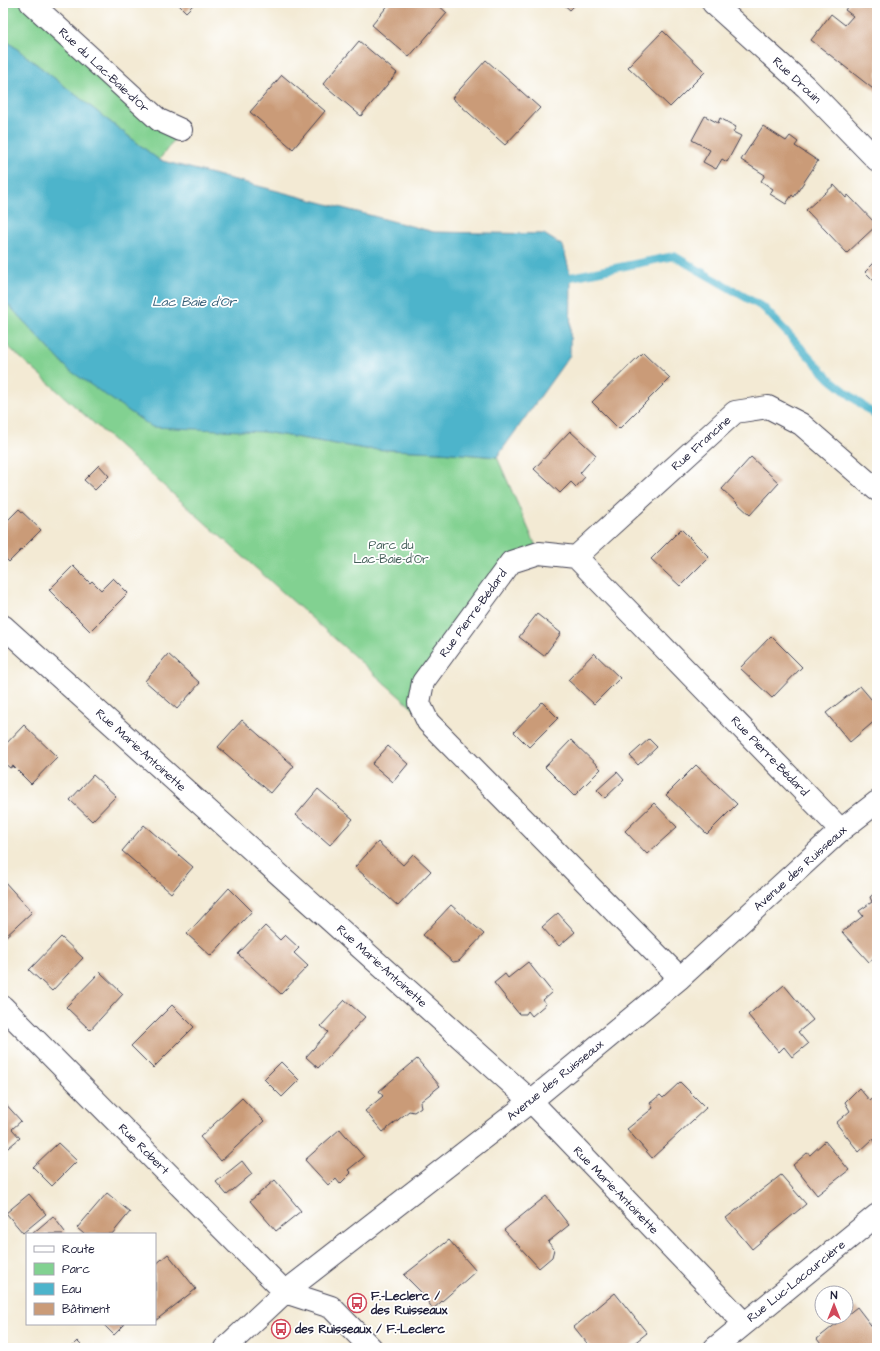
<svg xmlns="http://www.w3.org/2000/svg" width="880" height="1351" viewBox="0 0 880 1351" font-family="'Architects Daughter',sans-serif">
<style>
.green{fill:#82d191;stroke:#527a66}
.water{fill:#4db4cb;stroke:#386b83}
.lines{fill:none;stroke-linecap:round;stroke-linejoin:round}
.stream{stroke:#4db4cb;stroke-width:8}
.building{fill:#ca9b78}
.minor-casing{stroke:#414052;stroke-width:24}
.minor{stroke:#fff;stroke-width:22}
.labels{text-anchor:middle;stroke-width:3.5;stroke-linejoin:round;paint-order:stroke}
.street-label{font-size:12px;fill:#22223b;stroke:#fff}
.park-label{font-size:12px;fill:#445f59;stroke:#fff}
.poi-label{font-size:12px;font-weight:bold;fill:#22223b;stroke:#fff;text-anchor:start}
.water-label{font-size:13px;font-style:italic;fill:#335c75;stroke:#fff}
</style>
<rect width="100%" height="100%" fill="#fff"/>
<filter id="ink" filterUnits="userSpaceOnUse"><feTurbulence type="fractalNoise" baseFrequency=".025" numOctaves="2"/><feDisplacementMap in="SourceGraphic" scale="8" xChannelSelector="R" yChannelSelector="G"/><feConvolveMatrix kernelMatrix="1 2 1 2 8 2 1 2 1" color-interpolation-filters="sRGB"/></filter>
<filter id="wash" filterUnits="userSpaceOnUse"><feTurbulence type="fractalNoise" baseFrequency=".012" numOctaves="4" result="noise"/><feDisplacementMap in="SourceGraphic" scale="16" xChannelSelector="R" yChannelSelector="G"/><feGaussianBlur stdDeviation="0.9" result="paint"/><feColorMatrix in="noise" values="0 0 0 0 0 0 0 0 0 0 0 0 0 0 0 0 0 1.4 0 .05"/><feComposite in="paint" operator="in"/></filter>
<g filter="url(#wash)">
<rect width="100%" height="100%" fill="#f3ead4"/>
<!-- green -->
<path class="green" d="M 3,3 L 31,3 L 181,130 L 159,160 L 3,38 Z
M 3,299 L 69,370 L 264,432 L 366,449 L 440,452 L 497,457 L 539,553 L 511,562 L 423,682 L 428,722 L 3,342 Z"/>
<!-- water -->
<path class="water" d="M 3,38 L 159,160 L 434,232 L 544,234 L 563,246 L 571,277 L 570,355 L 497,457 L 440,452 L 366,449 L 264,432 L 152,427 L 69,370 L 3,299 Z"/>
<g class="lines">
<!-- stream -->
<path class="stream" d="M 571,277 L 674,256 L 764,308 L 830,379 L 877,417"/>
</g>
<g id="blocks">
<!-- building -->
<path class="building" d="M 177,3 L 195,3 L 186,12 Z
M 390,3 L 436,3 L 447,13 L 409,57 L 372,25 Z
M 562,3 L 577,3 L 570,10 Z
M 850,3 L 877,3 L 877,92 L 811,40 L 831,14 L 845,25 L 853,16 L 845,10 Z
M 663,31 L 705,72 L 670,107 L 628,67 Z
M 359,41 L 397,73 L 361,116 L 323,84 Z
M 486,60 L 540,108 L 505,145 L 452,98 Z
M 282,75 L 325,111 L 293,149 L 250,112 Z
M 705,116 L 718,123 L 720,118 L 736,127 L 733,132 L 741,136 L 727,162 L 722,159 L 716,169 L 703,162 L 710,150 L 692,140 Z
M 763,126 L 786,141 L 790,136 L 798,142 L 795,146 L 818,161 L 794,197 L 792,195 L 786,204 L 770,194 L 773,189 L 761,181 L 765,175 L 741,160 Z
M 834,185 L 846,198 L 848,195 L 877,225 L 847,253 L 806,210 Z
M 877,260 L 877,284 L 865,272 Z
M 643,352 L 670,378 L 619,429 L 592,402 Z
M 570,431 L 596,455 L 580,473 L 585,477 L 576,487 L 571,482 L 560,493 L 534,469 Z
M 751,457 L 779,483 L 750,515 L 722,489 Z
M 99,465 L 109,476 L 95,490 L 84,480 Z
M 19,509 L 41,530 L 9,562 L 3,556 L 3,525 Z
M 681,529 L 709,557 L 680,586 L 651,559 Z
M 73,566 L 90,583 L 92,581 L 101,590 L 113,578 L 128,593 L 90,631 L 49,590 Z
M 537,614 L 561,633 L 544,656 L 519,637 Z
M 771,636 L 802,667 L 772,698 L 740,668 Z
M 594,653 L 620,678 L 594,704 L 568,680 Z
M 168,654 L 200,683 L 177,709 L 145,681 Z
M 860,686 L 877,706 L 877,719 L 850,742 L 826,713 Z
M 542,702 L 558,718 L 529,747 L 514,732 Z
M 242,720 L 294,766 L 271,793 L 218,747 Z
M 24,725 L 57,757 L 31,784 L 13,766 L 10,768 L 3,762 L 3,747 Z
M 649,739 L 657,747 L 638,765 L 630,756 Z
M 571,740 L 601,769 L 574,796 L 545,767 Z
M 388,746 L 408,764 L 393,782 L 372,764 Z
M 696,765 L 737,804 L 707,834 L 666,795 Z
M 617,772 L 624,780 L 605,798 L 597,790 Z
M 93,775 L 116,796 L 92,821 L 70,800 Z
M 318,789 L 353,819 L 330,845 L 296,815 Z
M 654,803 L 677,827 L 647,854 L 625,831 Z
M 144,825 L 193,867 L 171,893 L 122,851 Z
M 378,842 L 403,865 L 413,854 L 431,871 L 398,906 L 355,867 Z
M 3,880 L 32,912 L 3,939 Z
M 229,888 L 252,911 L 211,956 L 187,934 Z
M 877,891 L 877,956 L 869,962 L 842,932 L 863,916 L 859,911 L 872,902 L 870,897 Z
M 451,905 L 484,934 L 459,961 L 453,962 L 423,935 Z
M 558,913 L 575,932 L 559,946 L 542,927 Z
M 265,926 L 280,940 L 285,935 L 299,948 L 294,953 L 308,966 L 281,994 L 238,954 Z
M 61,937 L 83,958 L 52,991 L 29,970 Z
M 528,962 L 552,992 L 543,1000 L 546,1004 L 532,1016 L 528,1011 L 526,1014 L 519,1014 L 494,983 L 505,974 L 508,978 Z
M 100,972 L 123,994 L 90,1030 L 66,1007 Z
M 784,985 L 813,1020 L 798,1032 L 808,1044 L 792,1057 L 784,1047 L 779,1052 L 748,1015 Z
M 345,1000 L 365,1017 L 318,1068 L 306,1057 L 328,1032 L 321,1026 Z
M 172,1005 L 194,1027 L 153,1068 L 131,1046 Z
M 417,1059 L 440,1086 L 420,1102 L 421,1107 L 414,1112 L 409,1111 L 383,1132 L 365,1111 L 383,1096 L 379,1091 Z
M 281,1062 L 299,1080 L 282,1097 L 264,1079 Z
M 680,1082 L 706,1108 L 652,1158 L 627,1129 L 653,1108 L 650,1103 L 660,1095 L 663,1098 Z
M 859,1088 L 870,1101 L 877,1095 L 877,1144 L 873,1139 L 859,1152 L 836,1123 L 850,1111 L 845,1102 Z
M 242,1098 L 264,1121 L 221,1161 L 200,1137 Z
M 3,1101 L 21,1121 L 12,1129 L 20,1138 L 3,1152 Z
M 340,1129 L 364,1157 L 348,1170 L 351,1173 L 340,1184 L 336,1179 L 329,1186 L 305,1160 Z
M 825,1141 L 849,1170 L 817,1195 L 793,1165 L 807,1153 L 810,1155 Z
M 58,1143 L 77,1161 L 52,1186 L 33,1167 Z
M 242,1161 L 252,1174 L 227,1195 L 216,1182 Z
M 781,1175 L 806,1204 L 752,1249 L 726,1218 Z
M 275,1180 L 301,1211 L 276,1231 L 250,1201 Z
M 107,1193 L 130,1212 L 112,1234 L 84,1234 L 77,1228 Z
M 29,1194 L 46,1214 L 23,1233 L 6,1213 Z
M 546,1196 L 569,1225 L 548,1242 L 554,1249 L 552,1257 L 539,1268 L 504,1230 Z
M 53,1216 L 65,1232 L 63,1234 L 32,1234 Z
M 449,1240 L 476,1271 L 433,1309 L 420,1291 L 404,1275 Z
M 168,1254 L 196,1289 L 155,1321 L 155,1265 Z
M 615,1293 L 647,1333 L 628,1348 L 591,1348 L 574,1327 Z
M 857,1307 L 877,1333 L 877,1348 L 824,1348 L 817,1339 Z
M 103,1324 L 125,1324 L 114,1335 Z
M 77,1341 L 84,1348 L 70,1348 Z"/>
</g>
</g>
<g filter="url(#ink)">
<use href="#blocks" fill-opacity="0" stroke="#414052" stroke-width="1"/>
<g class="lines">
<!-- minor casing -->
<g class="minor-casing">
<path id="minor" d="M 31,3 L 159,120 L 181,130
M 713,3 L 806,87 L 877,160
M 576,557 L 735,412 L 768,407 L 801,424 L 877,490
M 3,626 L 531,1101 L 744,1323
M 680,978 L 428,722 L 419,703 L 423,682 L 511,562 L 539,553 L 576,557 L 841,830
M 3,1007 L 285,1292 L 331,1307 L 371,1348
M 225,1348 L 285,1292 L 531,1101 L 680,978 L 841,830 L 877,802
M 715,1348 L 877,1215"/>
</g>
<!-- minor -->
<use href="#minor" class="minor"/>
</g>
</g>
<!-- icons -->
<defs>
<g id="bus-ring" transform="scale(1)"><circle r="9.5" fill="#fff" stroke="#d1495b" stroke-width="1.5"/><path d="M-5-6H5V4H4V6H2V4H-2V6H-4V4H-5ZM-3.5-4V0h7V-4ZM-3.5 1.2v1.5H-2V1.2ZM2 1.2v1.5H3.5V1.2Z" fill="#d1495b"/></g>
</defs>
<g fill-rule="evenodd">
<use href="#bus-ring" x="357" y="1303"/>
<use href="#bus-ring" x="281" y="1329"/>
</g>
<g class="labels">
<!-- street labels -->
<g class="street-label">
<text transform="translate(104 70) rotate(43)" y="4">Rue du Lac-Baie-d'Or</text>
<text transform="translate(797 80) rotate(43)" y="4">Rue Drouin</text>
<text transform="translate(701 443) rotate(-42)" y="4">Rue Francine</text>
<text transform="translate(473 613) rotate(-54)" y="4">Rue Pierre-Bédard</text>
<text transform="translate(141 750) rotate(42)" y="4">Rue Marie-Antoinette</text>
<text transform="translate(770 756) rotate(46)" y="4">Rue Pierre-Bédard</text>
<text transform="translate(800 868) rotate(-42)" y="4">Avenue des Ruisseaux</text>
<text transform="translate(382 966) rotate(42)" y="4">Rue Marie-Antoinette</text>
<text transform="translate(555 1080) rotate(-39)" y="4">Avenue des Ruisseaux</text>
<text transform="translate(144 1149) rotate(45)" y="4">Rue Robert</text>
<text transform="translate(616 1190) rotate(46)" y="4">Rue Marie-Antoinette</text>
<text transform="translate(796 1281) rotate(-39)" y="4">Rue Luc-Lacourcière</text>
</g>
<!-- park labels -->
<g class="park-label">
<text x="391" y="549">Parc du<tspan x="391" dy="14">Lac-Baie-d'Or</tspan></text>
</g>
<!-- poi labels -->
<g class="poi-label">
<text x="371" y="1300">F.-Leclerc /<tspan x="371" dy="14">des Ruisseaux</tspan></text>
<text x="295" y="1333">des Ruisseaux / F.-Leclerc</text>
</g>
<!-- water labels -->
<g class="water-label">
<text x="194" y="306">Lac Baie d'Or</text>
</g>
</g>
<!-- margin -->
<rect width="880" height="1351" fill="none" stroke="#fff" stroke-width="16"/>
<!-- legend -->
<rect x="26" y="1233" width="130" height="92" fill="#ffffff" stroke="#a7a7b1"/>
<rect x="34" y="1246" width="20" height="6" fill="#ffffff" stroke="#a7a7b1"/>
<text x="62" y="1253" font-size="12" fill="#22223b">Route</text>
<rect x="34" y="1263" width="20" height="12" fill="#82d191" stroke="#a7a7b1"/>
<text x="62" y="1273" font-size="12" fill="#22223b">Parc</text>
<rect x="34" y="1283" width="20" height="12" fill="#4db4cb" stroke="#a7a7b1"/>
<text x="62" y="1293" font-size="12" fill="#22223b">Eau</text>
<rect x="34" y="1303" width="20" height="12" fill="#ca9b78" stroke="#a7a7b1"/>
<text x="62" y="1313" font-size="12" fill="#22223b">Bâtiment</text>
<!-- north arrow -->
<g transform="translate(834 1305)"><circle r="19" fill="#ffffff" stroke="#a7a7b1"/>
<path d="M0-3L7 15L0 10L-7 15Z" fill="#d1495b"/>
<text y="-6" font-size="11" font-weight="bold" text-anchor="middle" fill="#22223b">N</text>
</g>
</svg>
